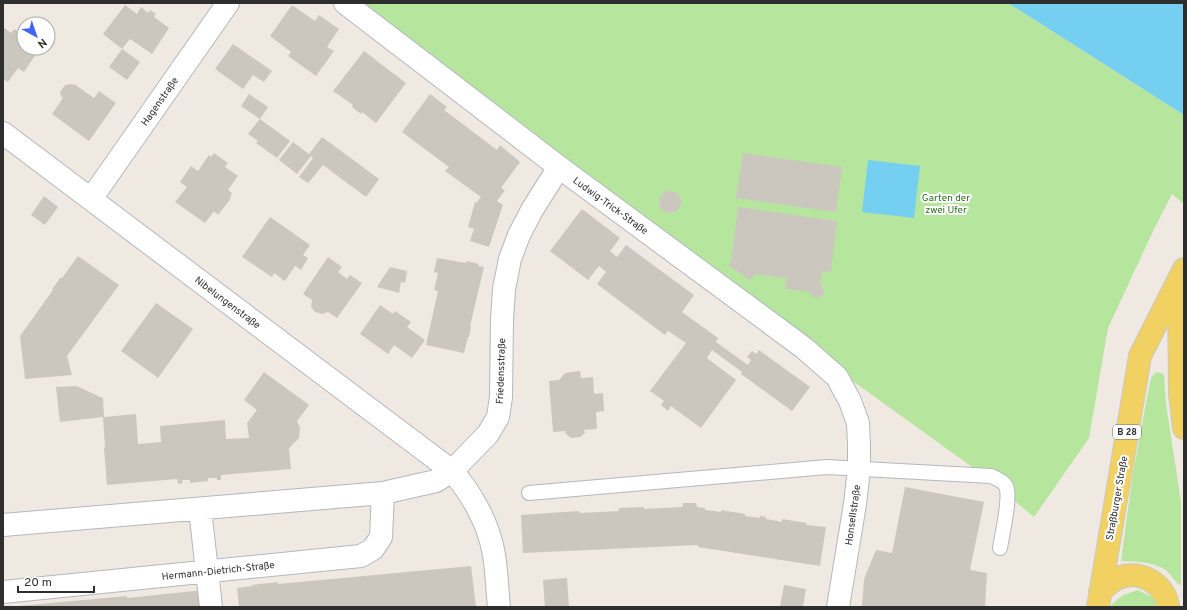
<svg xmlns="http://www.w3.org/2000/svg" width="1187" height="610" viewBox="0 0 1187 610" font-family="Overpass,sans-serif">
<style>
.green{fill:#b6e59e}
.water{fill:#75cff0}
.building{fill:#cbc7bf}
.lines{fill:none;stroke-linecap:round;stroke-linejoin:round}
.lane-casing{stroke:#b4b7c1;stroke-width:16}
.street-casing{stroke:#b4b7c1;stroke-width:24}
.primary-casing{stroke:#c9c9c9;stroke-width:24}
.lane{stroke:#fff;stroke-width:14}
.street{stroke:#fff;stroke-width:22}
.primary{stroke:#f2d163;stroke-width:22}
.labels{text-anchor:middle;stroke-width:4;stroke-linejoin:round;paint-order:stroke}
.shield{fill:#fff;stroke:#6d6d6d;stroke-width:1}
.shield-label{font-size:9px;font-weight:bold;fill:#2e2e2e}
.street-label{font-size:10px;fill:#2e2e2e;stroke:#fff}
.park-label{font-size:10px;fill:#2c6e1b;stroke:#fff}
</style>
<rect width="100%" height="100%" fill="#efe9e1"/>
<!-- green -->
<path class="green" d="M 337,3 L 1008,3 L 1184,115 L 1184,204 L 1172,194 L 1154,229 L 1108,328 L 1089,438 L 1034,517 L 982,474 L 444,87 Z
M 1157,372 L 1161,373 L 1164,375 L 1166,404 L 1181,502 L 1181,584 L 1179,585 C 1174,580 1169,572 1164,569 C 1151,561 1135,562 1121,561 L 1133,472 L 1150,382 L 1152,376 Z
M 1138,590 L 1152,597 L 1158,607 L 1111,607 L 1111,605 L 1123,595 Z"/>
<!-- water -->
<path class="water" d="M 1008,3 L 1184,3 L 1184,115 Z
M 868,160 L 920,166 L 914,218 L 862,212 Z"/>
<!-- building -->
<path class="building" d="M 125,5 L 137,14 L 141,7 L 148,13 L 150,10 L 156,14 L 154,17 L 169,28 L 152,54 L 130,39 L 122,49 L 140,62 L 127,80 L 109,67 L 122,49 L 103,34 Z
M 292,5 L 315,21 L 319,15 L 339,29 L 327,47 L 334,51 L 316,76 L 288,56 L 291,52 L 270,36 Z
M 3,27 L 11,33 L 14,29 L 23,35 L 20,39 L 24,42 L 24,48 L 33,48 L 38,51 L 24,72 L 18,68 L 8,82 L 3,79 Z
M 233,44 L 272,71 L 264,82 L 253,75 L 243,89 L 215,69 Z
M 364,51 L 406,83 L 376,123 L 362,112 L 361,114 L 352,107 L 353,105 L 333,91 Z
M 71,84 L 73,85 L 74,84 L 94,98 L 99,91 L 116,103 L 89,141 L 52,114 L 63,98 L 61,96 L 60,92 L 65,85 Z
M 249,94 L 268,107 L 260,119 L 241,106 Z
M 430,94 L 447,107 L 444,110 L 460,122 L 497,150 L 500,145 L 520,162 L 501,188 L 505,190 L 497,201 L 503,205 L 489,247 L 470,241 L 474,229 L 468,227 L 475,202 L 477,202 L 481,197 L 445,171 L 449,167 L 402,132 Z
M 260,119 L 290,141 L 277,158 L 256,143 L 258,141 L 248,134 Z
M 322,137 L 379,179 L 366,197 L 323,165 L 308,183 L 299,177 L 313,158 L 311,156 L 297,174 L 279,160 L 293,142 L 309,154 Z
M 214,153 L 228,163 L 225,167 L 238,176 L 228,190 L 232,193 L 230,197 L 231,198 L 218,215 L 214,211 L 205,223 L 175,202 L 187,187 L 180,182 L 191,166 L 198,171 L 209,155 L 211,157 Z
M 743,153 L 842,167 L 836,212 L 736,198 Z
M659 202a11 11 0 1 1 22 0a11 11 0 1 1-22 0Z
M 44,196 L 58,207 L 45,225 L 31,215 Z
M 738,207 L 837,221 L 831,272 L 822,271 L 820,284 L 824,290 L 823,295 L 818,298 L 815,298 L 811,295 L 810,292 L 785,289 L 787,278 L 755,274 L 750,280 L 728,265 L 731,262 Z
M 582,209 L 620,238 L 610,251 L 617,257 L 626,245 L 694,295 L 682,312 L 718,338 L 716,342 L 748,365 L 751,360 L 747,357 L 752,351 L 756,354 L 759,350 L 810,387 L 792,411 L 741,374 L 742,372 L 712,350 L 707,358 L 736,380 L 701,428 L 671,406 L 668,411 L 661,405 L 664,401 L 650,391 L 686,343 L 668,331 L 665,335 L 597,284 L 606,272 L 599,266 L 588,280 L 550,251 Z
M 270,217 L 310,245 L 303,255 L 308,258 L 301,270 L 295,266 L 285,281 L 274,273 L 272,277 L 242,257 Z
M 78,256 L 119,285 L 67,356 L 72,375 L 25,379 L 20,336 L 53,290 L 52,289 L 61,277 L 62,278 Z
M 328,257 L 342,267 L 338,272 L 347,279 L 350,275 L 362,283 L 337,318 L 328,312 L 322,314 L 315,312 L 311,307 L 312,300 L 303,294 Z
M 437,258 L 466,263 L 466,261 L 479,264 L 478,266 L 484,267 L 470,326 L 471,326 L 469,337 L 468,337 L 464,353 L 426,345 L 438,291 L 434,290 L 438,273 L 434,272 Z
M 390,267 L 407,271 L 405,283 L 401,282 L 399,293 L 377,287 Z
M 156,303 L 193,329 L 158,378 L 121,351 Z
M 380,305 L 393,314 L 395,311 L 411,322 L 407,327 L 425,340 L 412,358 L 394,345 L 388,354 L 360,334 Z
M 580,371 L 581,378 L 593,377 L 594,394 L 603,393 L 604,411 L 596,412 L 597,429 L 584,430 L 585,433 L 580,437 L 571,438 L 566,434 L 565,431 L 553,432 L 549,381 L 559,380 L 565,373 Z
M 264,372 L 309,405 L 297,421 L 300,428 L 299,438 L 289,448 L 291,469 L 221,475 L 221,480 L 217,480 L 217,478 L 208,478 L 208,481 L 190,483 L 190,480 L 182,480 L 183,483 L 178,484 L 177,479 L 107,485 L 104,448 L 105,447 L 103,417 L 60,422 L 56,387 L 76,386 L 103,398 L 104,417 L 136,414 L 138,444 L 161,442 L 160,426 L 225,420 L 226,439 L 249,438 L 247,423 L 257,410 L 244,400 Z
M 905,487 L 984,502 L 970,570 L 987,573 L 985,607 L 862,607 L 864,579 L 876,550 L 892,553 Z
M 683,503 L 696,503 L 697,507 L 705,508 L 705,510 L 721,512 L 721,510 L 745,514 L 745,516 L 760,518 L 760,516 L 766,517 L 766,519 L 782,522 L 782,519 L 807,523 L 806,525 L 826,527 L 820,566 L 698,547 L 698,545 L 523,553 L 521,515 L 579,511 L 580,513 L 619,511 L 619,508 L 644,507 L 644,509 L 683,507 Z
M 471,566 L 476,607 L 239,607 L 237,588 L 252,586 L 252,585 L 278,582 L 278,584 Z
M 567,578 L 569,607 L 545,607 L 543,580 Z
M 784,585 L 806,589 L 803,607 L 780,607 Z
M 204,590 L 205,607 L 18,607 L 18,606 L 127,596 L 127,598 Z"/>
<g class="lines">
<!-- lane casing -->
<g class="lane-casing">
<path id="lane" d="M 529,493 L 827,467 L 991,476 C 996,478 1003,481 1006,486 C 1011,497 1002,535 1000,548"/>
</g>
<!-- street casing -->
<g class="street-casing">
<path id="street" d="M 345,3 L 559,167 L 804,348 L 837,377 L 850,401 L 858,423 L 859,445 L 859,469 L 855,504 L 838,607
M 3,133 L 452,471 C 472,494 489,524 494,555 C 497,572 497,590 499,607
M 91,199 L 228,3
M 200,509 L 211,607
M 3,525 L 383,493 L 436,481 L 452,471 L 488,434 L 498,417 L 501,397 L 502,320 L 504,289 L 510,259 L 519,235 L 532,210 L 559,167
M 3,592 L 361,556 L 373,549 L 381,537 L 383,493"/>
</g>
<!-- primary casing -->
<g class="primary-casing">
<path id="primary" d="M 1179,283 L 1180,394 L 1184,428
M 1100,592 C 1106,586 1113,579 1121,577 C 1142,570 1166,585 1168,607
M 1098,607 L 1140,356 L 1184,269"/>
</g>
<!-- lane -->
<use href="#lane" class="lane"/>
<!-- street -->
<use href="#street" class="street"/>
<!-- primary -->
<use href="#primary" class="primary"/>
</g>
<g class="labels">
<!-- shield labels -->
<rect class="shield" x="1113" y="425" width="28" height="14" rx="3"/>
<g class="shield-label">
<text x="1127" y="435">B 28</text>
</g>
<!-- street labels -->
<g class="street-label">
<text transform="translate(159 101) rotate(-55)" y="4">Hagenstraße</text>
<text transform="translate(611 205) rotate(36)" y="4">Ludwig-Trick-Straße</text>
<text transform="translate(228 302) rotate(37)" y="4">Nibelungenstraße</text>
<text transform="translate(500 371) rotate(-88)" y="4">Friedensstraße</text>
<text transform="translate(1116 498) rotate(-80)" y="4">Straßburger Straße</text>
<text transform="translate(852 515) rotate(-82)" y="4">Honsellstraße</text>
<text transform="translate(218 570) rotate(-6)" y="4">Hermann-Dietrich-Straße</text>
</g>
<!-- park labels -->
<g class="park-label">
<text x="946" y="201">Garten der<tspan x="946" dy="12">zwei Ufer</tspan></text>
</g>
</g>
<!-- border -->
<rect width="1187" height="610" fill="none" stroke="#2e2e2e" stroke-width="8"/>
<!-- north arrow -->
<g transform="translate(36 36) rotate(140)"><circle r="19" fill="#ffffff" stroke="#ababab"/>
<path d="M0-3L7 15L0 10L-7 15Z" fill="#4264fb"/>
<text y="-6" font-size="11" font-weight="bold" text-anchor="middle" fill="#2e2e2e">N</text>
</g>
<!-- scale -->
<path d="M18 586v6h76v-6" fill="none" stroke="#2e2e2e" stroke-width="2"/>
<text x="24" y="586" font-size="12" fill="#2e2e2e" stroke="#ffffff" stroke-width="3" paint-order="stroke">20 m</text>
</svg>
